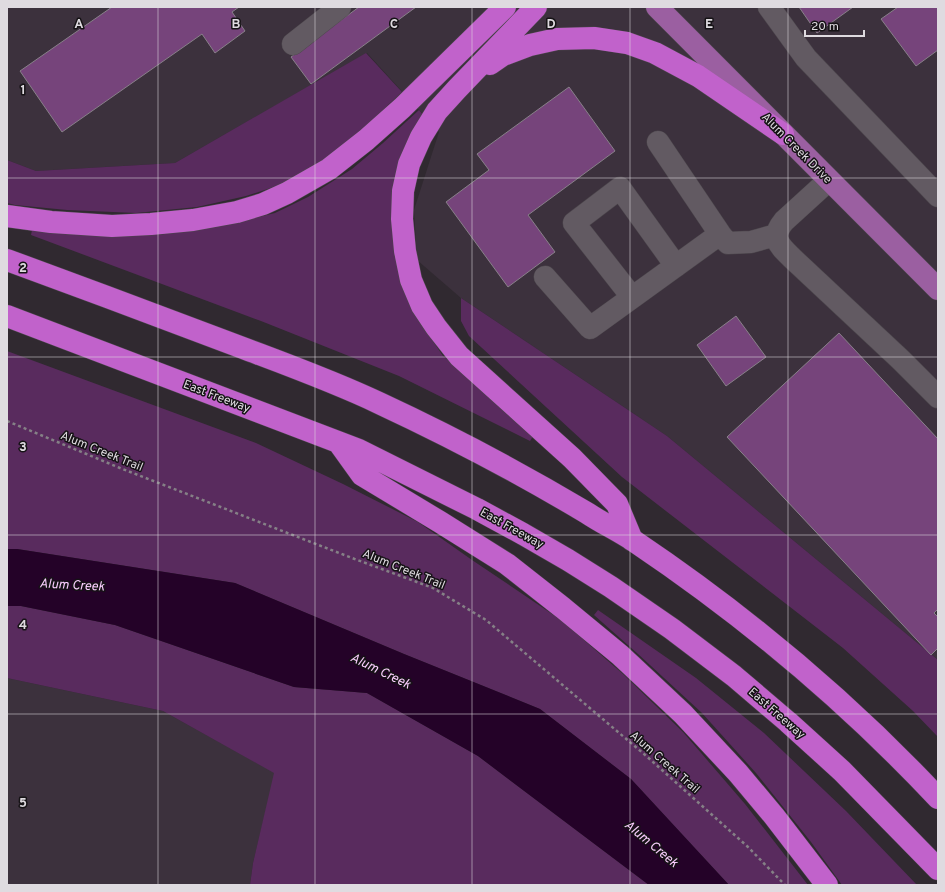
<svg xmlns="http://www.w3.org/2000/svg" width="945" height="892" viewBox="0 0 945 892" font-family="Overpass,sans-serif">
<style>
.built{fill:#3c313d}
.green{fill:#592b5e}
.water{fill:#240228}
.building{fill:#76447b;stroke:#888089}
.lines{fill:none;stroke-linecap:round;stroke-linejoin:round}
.minor-casing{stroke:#4c464c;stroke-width:23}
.major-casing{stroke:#4c464c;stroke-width:23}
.highway-casing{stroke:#4c464c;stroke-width:23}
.path{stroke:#858086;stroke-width:2.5;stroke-dasharray:3 3;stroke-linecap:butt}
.minor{stroke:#625a62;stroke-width:22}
.major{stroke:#9b5fa1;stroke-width:22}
.highway{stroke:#c162cb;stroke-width:22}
.grid{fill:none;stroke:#dfdbe0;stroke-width:1;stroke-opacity:0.55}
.labels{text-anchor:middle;stroke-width:3;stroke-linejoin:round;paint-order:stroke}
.street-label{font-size:12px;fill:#dfdbe0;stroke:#161316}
.water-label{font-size:13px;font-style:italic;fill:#facdfe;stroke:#161316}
.grid-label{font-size:13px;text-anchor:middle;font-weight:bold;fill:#dfdbe0;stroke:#161316;stroke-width:3;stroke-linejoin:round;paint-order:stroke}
</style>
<rect width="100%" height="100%" fill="#302930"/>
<!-- built -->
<path class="built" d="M 7,7 L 938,7 L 938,660 L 667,436 L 461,298 L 417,260 L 414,210 L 439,132 L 367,53 L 175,163 L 36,171 L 7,160 Z
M 7,678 L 163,711 L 275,773 L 253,863 L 250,885 L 7,885 Z"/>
<!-- green -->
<path class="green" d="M 366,53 L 402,92 L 348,143 L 313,169 L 286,183 L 246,196 L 197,207 L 136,213 L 67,210 L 15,205 L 7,203 L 7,160 L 36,171 L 175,163 Z
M 419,110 L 423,115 L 393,213 L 394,254 L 404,288 L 420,322 L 443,356 L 535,433 L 530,441 L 399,376 L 261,321 L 31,235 L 32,230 L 82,235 L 157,235 L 216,227 L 275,213 L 308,197 L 352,169 L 383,143 Z
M 461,298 L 667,436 L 938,660 L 938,737 L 913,711 L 843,648 L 622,477 L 469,336 L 461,321 Z
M 7,351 L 256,443 L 343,484 L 418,522 L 472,560 L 561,620 L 623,674 L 683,732 L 745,804 L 808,885 L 729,885 L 631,779 L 540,709 L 404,654 L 235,583 L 17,549 L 7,549 Z
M 7,606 L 21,606 L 115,625 L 294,687 L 367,693 L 478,756 L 649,885 L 250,885 L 253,863 L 274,773 L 163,711 L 7,678 Z
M 598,610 L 696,678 L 764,733 L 846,811 L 917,885 L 842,885 L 811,842 L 756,773 L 702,713 L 638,654 L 594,615 Z"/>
<!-- water -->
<path class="water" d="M 7,549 L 17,549 L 235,583 L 404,654 L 540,709 L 631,779 L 729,885 L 649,885 L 478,756 L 367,693 L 294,687 L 115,625 L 21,606 L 7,606 Z"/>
<!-- building -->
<path class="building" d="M 112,7 L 239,7 L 232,12 L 245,31 L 215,53 L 202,34 L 62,132 L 20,71 Z
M 359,7 L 416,7 L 311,84 L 291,57 Z
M 799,7 L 853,7 L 817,33 Z
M 898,7 L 938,7 L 938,50 L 916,66 L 881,19 Z
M 569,87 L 615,151 L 528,215 L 555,252 L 508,287 L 446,202 L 489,170 L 477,154 Z
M 736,316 L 766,357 L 726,386 L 697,345 Z
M 839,333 L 938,439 L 938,609 L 934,613 L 938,617 L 938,648 L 931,655 L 727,437 Z"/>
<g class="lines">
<!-- minor casing -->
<g class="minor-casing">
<path id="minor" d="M 769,7 L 806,58 L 938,196
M 293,44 L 340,7
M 658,142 L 720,234 L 724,239 L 728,243 L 751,242 L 776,235
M 829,180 L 784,221 C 770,238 779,245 792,258 L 901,360 L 938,397
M 545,277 L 590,328 L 720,234
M 632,297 L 574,223 L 620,188 L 676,266"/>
</g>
<!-- major casing -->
<g class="major-casing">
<path id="major" d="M 657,7 L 938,289"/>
</g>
<!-- highway casing -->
<g class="highway-casing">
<path id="highway" d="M 536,7 L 457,89 L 437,111 L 421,137 L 409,164 L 403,191 L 402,219 L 405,251 L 411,280 L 422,306 L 436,327 L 459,356 L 572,458 L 617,504 L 632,540
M 490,64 L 503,55 L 530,45 L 557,39 L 594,38 L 627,43 L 655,53 L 698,76 L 783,134
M 7,216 L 51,222 L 112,226 L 151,224 L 193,220 L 237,212 L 263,204 L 287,193 L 329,169 L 366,140 L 402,108 L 505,7
M 7,260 C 86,289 164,318 243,348 C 288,365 335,382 379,403 C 450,436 520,473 587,513 C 602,523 619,531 634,541 C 744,615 847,701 938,798
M 7,316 L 359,450 L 477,509 L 523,534 L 568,560 L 611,587 L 672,629 L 734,676 L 788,722 L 842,771 L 938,869
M 339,443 L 362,475 L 440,522 L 507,564 L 563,608 L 620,655 L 683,714 L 738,773 L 774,816 L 827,885"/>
</g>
<!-- path -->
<path class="path" d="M 7,421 L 120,468 L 352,558 L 433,588 L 486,620 L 644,754 L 748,847 L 785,885"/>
<!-- minor -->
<use href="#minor" class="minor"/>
<!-- major -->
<use href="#major" class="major"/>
<!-- highway -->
<use href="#highway" class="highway"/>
</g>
<!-- grid -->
<path class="grid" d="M 158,7 L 158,885M 315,7 L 315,885M 472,7 L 472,885M 630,7 L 630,885M 788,7 L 788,885M 7,178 L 938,178M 7,357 L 938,357M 7,535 L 938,535M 7,714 L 938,714"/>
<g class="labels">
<!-- street labels -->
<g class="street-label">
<text transform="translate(797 148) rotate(45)" y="4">Alum Creek Drive</text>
<text transform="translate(217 396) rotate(21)" y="4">East Freeway</text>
<text transform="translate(102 451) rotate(22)" y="4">Alum Creek Trail</text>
<text transform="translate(512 528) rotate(29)" y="4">East Freeway</text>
<text transform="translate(404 569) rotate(22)" y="4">Alum Creek Trail</text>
<text transform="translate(777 713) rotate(41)" y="4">East Freeway</text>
<text transform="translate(665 762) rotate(41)" y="4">Alum Creek Trail</text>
</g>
<!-- water labels -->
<g class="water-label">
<text transform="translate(72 584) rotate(3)" y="5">Alum Creek</text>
<text transform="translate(381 670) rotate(26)" y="5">Alum Creek</text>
<text transform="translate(652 843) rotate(40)" y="5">Alum Creek</text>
</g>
</g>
<g class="grid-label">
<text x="79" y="28">A</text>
<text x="236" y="28">B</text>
<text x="394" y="28">C</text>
<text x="551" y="28">D</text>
<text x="709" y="28">E</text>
<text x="23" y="94">1</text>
<text x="23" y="272">2</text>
<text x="23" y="451">3</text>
<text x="23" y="629">4</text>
<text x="23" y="807">5</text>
</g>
<!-- border -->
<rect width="945" height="892" fill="none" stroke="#dfdbe0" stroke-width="16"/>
<!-- scale -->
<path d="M805 30v6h59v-6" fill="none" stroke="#dfdbe0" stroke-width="2"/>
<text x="811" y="30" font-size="12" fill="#dfdbe0" stroke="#161316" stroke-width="3" paint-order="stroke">20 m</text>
</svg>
